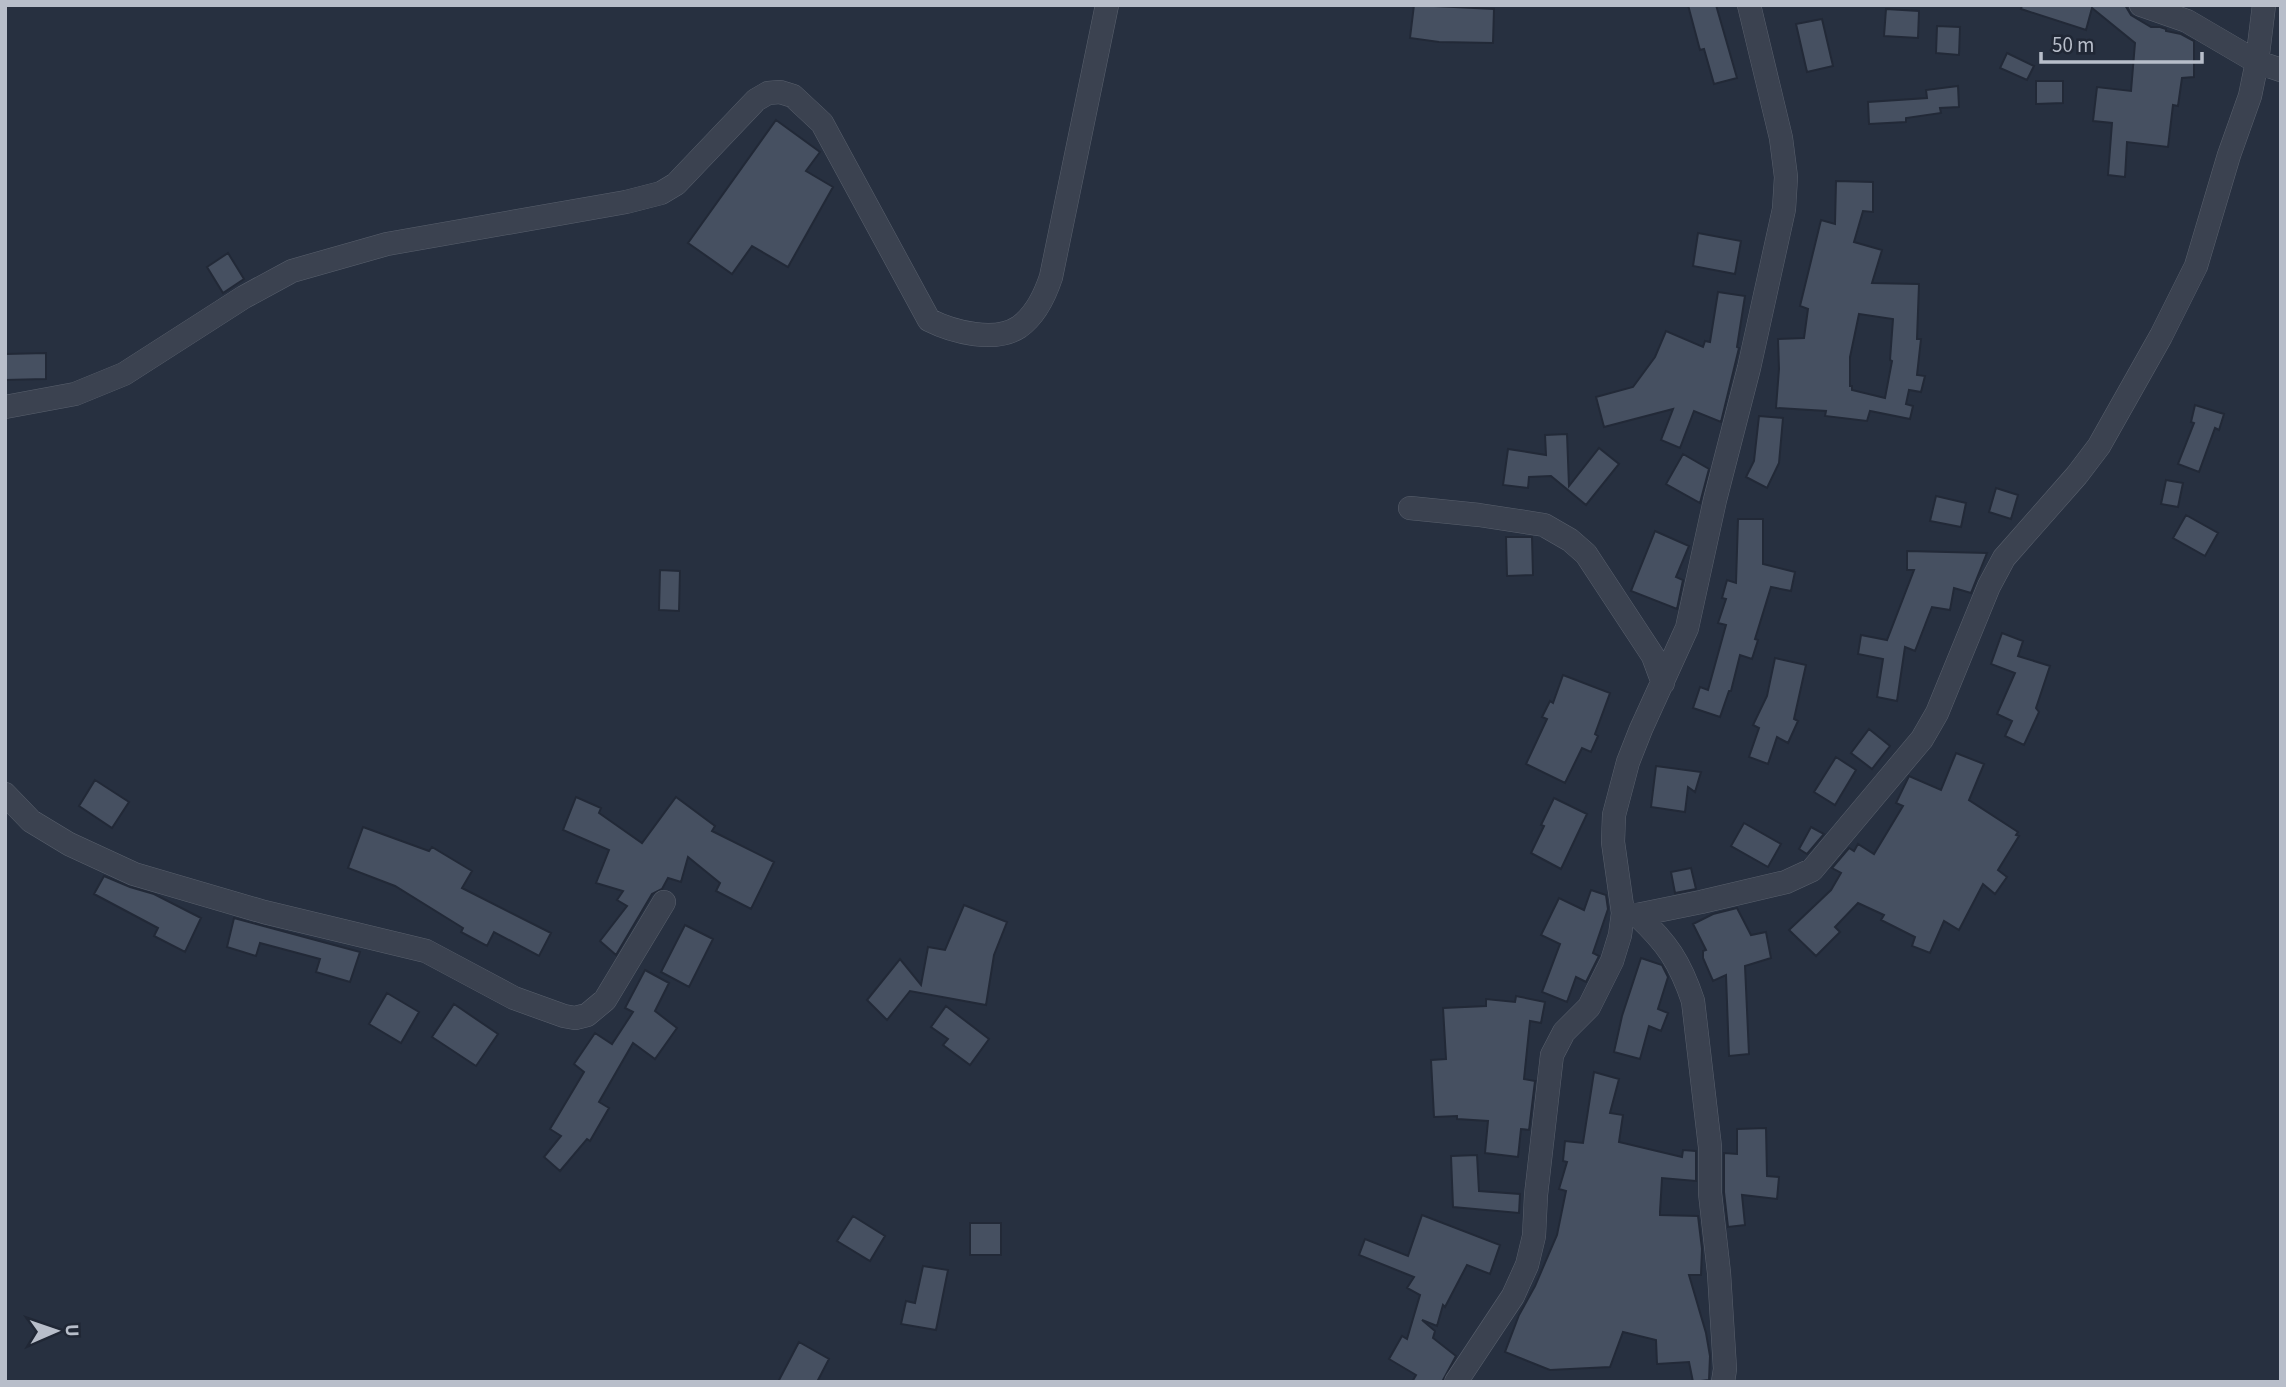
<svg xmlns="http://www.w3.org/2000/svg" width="2286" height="1387" viewBox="0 0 2286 1387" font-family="'Source Sans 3',sans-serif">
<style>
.building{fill:#465061;stroke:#222937;stroke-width:2;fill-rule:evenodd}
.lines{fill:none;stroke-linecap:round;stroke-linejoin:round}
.minor-casing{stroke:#59606d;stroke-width:24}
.minor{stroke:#3b4250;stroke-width:23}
</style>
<rect width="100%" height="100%" fill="#273040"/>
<!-- building -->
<path class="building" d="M 1414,5 L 1494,9 L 1493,43 L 1439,42 L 1410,38 Z
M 1688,5 L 1716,5 L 1737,78 L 1714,84 L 1704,49 L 1700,50 Z
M 2022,5 L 2125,5 L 2131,15 L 2151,27 L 2160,27 L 2166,29 L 2166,31 L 2181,34 L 2194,41 L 2194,77 L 2182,78 L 2178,106 L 2173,105 L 2168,147 L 2127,142 L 2125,177 L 2108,175 L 2112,123 L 2093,121 L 2097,87 L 2131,91 L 2135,43 L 2092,8 L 2086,30 L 2021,9 Z
M 1886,9 L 1919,11 L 1918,38 L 1884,36 Z
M 1822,19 L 1833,66 L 1807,72 L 1796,24 Z
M 1937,26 L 1960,27 L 1959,55 L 1936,53 Z
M 2007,53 L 2034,66 L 2027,80 L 2000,68 Z
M 2036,81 L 2063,81 L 2063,103 L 2036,104 Z
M 1958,86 L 1959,107 L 1940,108 L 1941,113 L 1906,118 L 1906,122 L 1869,124 L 1868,102 L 1927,98 L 1926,90 Z
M 776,120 L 820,152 L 806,171 L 833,187 L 788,267 L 752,246 L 732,274 L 688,243 Z
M 1836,181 L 1873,182 L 1873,212 L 1863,211 L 1854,242 L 1882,250 L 1872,283 L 1919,284 L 1917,339 L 1921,339 L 1917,375 L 1925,376 L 1921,392 L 1909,390 L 1906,404 L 1913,406 L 1910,419 L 1870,411 L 1867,421 L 1825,416 L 1826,411 L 1776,408 L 1779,369 L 1778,339 L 1804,338 L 1808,309 L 1800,306 L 1821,220 L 1835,224 ZM 1859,314 L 1893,319 L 1890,360 L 1892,361 L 1885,398 L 1852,390 L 1852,386 L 1850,386 L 1850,357 Z
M 1698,233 L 1741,241 L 1735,274 L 1693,266 Z
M 228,253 L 244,279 L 223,293 L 207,267 Z
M 1718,292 L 1745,296 L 1737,347 L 1739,348 L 1721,422 L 1694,411 L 1680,448 L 1661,440 L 1673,409 L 1604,427 L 1596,397 L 1633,387 L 1655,357 L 1666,331 L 1703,347 L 1705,341 L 1710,342 Z
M 46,353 L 46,379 L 5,380 L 5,354 Z
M 2195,405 L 2224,414 L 2219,430 L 2215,428 L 2199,472 L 2178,464 L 2194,423 L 2191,422 Z
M 1759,416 L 1783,418 L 1779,463 L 1767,488 L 1746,477 L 1754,461 Z
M 1567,434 L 1569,486 L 1599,448 L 1619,464 L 1586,505 L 1551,476 L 1529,477 L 1528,488 L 1503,485 L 1508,449 L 1546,455 L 1545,435 Z
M 1683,454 L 1709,469 L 1700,503 L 1666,484 Z
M 2166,480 L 2183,483 L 2178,507 L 2161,504 Z
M 1996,488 L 2018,495 L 2011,519 L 1989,512 Z
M 1936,496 L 1966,503 L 1961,527 L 1930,521 Z
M 2186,515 L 2218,533 L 2205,556 L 2173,538 Z
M 1738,519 L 1763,519 L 1763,564 L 1795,572 L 1791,591 L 1771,587 L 1755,639 L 1758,640 L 1752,659 L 1740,655 L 1731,691 L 1729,691 L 1720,717 L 1693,708 L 1700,687 L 1708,690 L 1726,625 L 1718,623 L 1726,599 L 1722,598 L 1727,580 L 1736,583 Z
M 1655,531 L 1689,546 L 1676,577 L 1683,580 L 1677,609 L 1631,591 Z
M 1506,537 L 1532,537 L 1533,575 L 1507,576 Z
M 1907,551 L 1987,553 L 1971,593 L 1954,588 L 1950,610 L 1932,607 L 1915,651 L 1905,647 L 1897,701 L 1877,697 L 1883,659 L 1858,654 L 1861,635 L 1887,640 L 1914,570 L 1907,570 Z
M 660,570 L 680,571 L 679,611 L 659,610 Z
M 2002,633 L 2023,641 L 2018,656 L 2050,666 L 2036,708 L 2039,712 L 2024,745 L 2005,736 L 2012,721 L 1997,714 L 2015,673 L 1991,664 Z
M 1775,658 L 1806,665 L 1794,719 L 1798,721 L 1788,743 L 1777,737 L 1768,764 L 1749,757 L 1759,728 L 1753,725 L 1767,696 Z
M 1563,675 L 1610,693 L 1595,734 L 1598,736 L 1591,752 L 1582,748 L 1565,783 L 1526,764 L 1547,719 L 1542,717 L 1550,701 L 1553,703 Z
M 1869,729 L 1890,746 L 1872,769 L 1851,753 Z
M 1956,753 L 1984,764 L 1969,800 L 2018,832 L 2016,835 L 2019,836 L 1998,870 L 2007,877 L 1995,894 L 1983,884 L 1959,930 L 1944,921 L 1930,953 L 1912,946 L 1915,937 L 1881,920 L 1884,915 L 1858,903 L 1835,927 L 1840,932 L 1816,956 L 1789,930 L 1831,890 L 1841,873 L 1832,868 L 1849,848 L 1854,851 L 1858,844 L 1874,854 L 1903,806 L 1896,803 L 1909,776 L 1941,790 Z
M 1836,757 L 1856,770 L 1835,805 L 1814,792 Z
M 1656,766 L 1701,772 L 1695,792 L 1688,787 L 1685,812 L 1651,807 Z
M 95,780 L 129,802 L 112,828 L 79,806 Z
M 576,797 L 601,808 L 599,813 L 642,843 L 676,797 L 715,826 L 712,831 L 774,862 L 751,909 L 716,891 L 720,883 L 688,857 L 681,882 L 668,878 L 662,889 L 652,894 L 616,955 L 600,941 L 627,906 L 617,900 L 623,891 L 596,883 L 609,850 L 563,830 Z
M 1554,798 L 1587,814 L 1561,869 L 1531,853 L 1544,826 L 1541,825 Z
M 1744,823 L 1781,844 L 1768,867 L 1731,846 Z
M 363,827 L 429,851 L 432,847 L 472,871 L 462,888 L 551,933 L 539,956 L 494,932 L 487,946 L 461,932 L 463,928 L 395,886 L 348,868 Z
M 1811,827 L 1824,834 L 1807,854 L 1799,849 Z
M 1691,868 L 1696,889 L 1675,893 L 1671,872 Z
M 104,876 L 130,887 L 154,894 L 201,918 L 185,952 L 154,936 L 158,928 L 94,894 Z
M 1591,890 L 1606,895 L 1608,909 L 1593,953 L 1599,956 L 1586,982 L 1576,977 L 1567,1002 L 1542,992 L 1560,944 L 1541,935 L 1559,898 L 1584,910 Z
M 964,905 L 1007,922 L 994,955 L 986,1005 L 910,991 L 887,1020 L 867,1000 L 900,959 L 921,985 L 928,947 L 945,950 Z
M 1737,908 L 1751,935 L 1766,932 L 1771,958 L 1745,966 L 1749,1054 L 1729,1056 L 1726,975 L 1713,981 L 1703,958 L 1703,951 L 1706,950 L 1693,924 L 1713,914 Z
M 234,918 L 360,952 L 350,982 L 316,972 L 320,959 L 260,943 L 256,956 L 227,947 Z
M 685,925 L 713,939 L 689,987 L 661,972 Z
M 1641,958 L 1662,965 L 1668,977 L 1658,1009 L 1668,1013 L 1661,1031 L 1649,1026 L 1640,1059 L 1614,1052 L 1622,1016 Z
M 645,970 L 669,983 L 655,1011 L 677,1028 L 655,1059 L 633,1043 L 599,1102 L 609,1108 L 590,1141 L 587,1139 L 560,1171 L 544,1157 L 561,1136 L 550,1129 L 584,1072 L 574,1064 L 595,1033 L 612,1044 L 633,1012 L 625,1008 Z
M 387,993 L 419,1012 L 401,1043 L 369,1024 Z
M 1516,996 L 1545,1002 L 1541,1023 L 1530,1021 L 1524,1079 L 1535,1081 L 1529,1130 L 1521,1129 L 1518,1157 L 1485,1153 L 1488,1121 L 1457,1119 L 1457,1116 L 1434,1117 L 1431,1060 L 1446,1059 L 1443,1008 L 1486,1006 L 1486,999 L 1515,1002 Z
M 454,1004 L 498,1034 L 476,1066 L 432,1037 Z
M 946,1006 L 989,1039 L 970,1065 L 943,1045 L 948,1039 L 931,1027 Z
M 1594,1072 L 1619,1079 L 1610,1113 L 1623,1115 L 1619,1142 L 1682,1157 L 1683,1150 L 1696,1151 L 1696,1181 L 1662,1178 L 1660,1212 L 1660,1215 L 1698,1216 L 1702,1249 L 1701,1275 L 1689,1275 L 1706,1333 L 1710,1356 L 1709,1380 L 1693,1382 L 1689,1362 L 1657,1364 L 1656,1340 L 1623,1332 L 1610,1367 L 1550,1370 L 1505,1352 L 1519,1315 L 1535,1286 L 1557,1235 L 1566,1191 L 1559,1189 L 1567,1162 L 1563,1161 L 1565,1141 L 1583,1143 Z
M 1766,1128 L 1767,1176 L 1779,1177 L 1777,1199 L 1742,1195 L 1745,1225 L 1728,1227 L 1724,1192 L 1724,1153 L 1737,1154 L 1737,1129 Z
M 1477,1155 L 1479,1191 L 1520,1194 L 1519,1213 L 1453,1207 L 1451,1156 Z
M 1422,1215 L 1500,1245 L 1490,1274 L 1467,1265 L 1445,1307 L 1443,1305 L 1437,1326 L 1422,1320 L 1435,1331 L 1433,1338 L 1456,1356 L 1442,1382 L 1412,1382 L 1416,1375 L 1389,1359 L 1402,1336 L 1407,1339 L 1420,1295 L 1407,1288 L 1414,1277 L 1359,1255 L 1365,1239 L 1408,1256 Z
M 853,1216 L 885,1236 L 870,1261 L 837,1241 Z
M 970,1223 L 1001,1223 L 1001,1255 L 970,1255 Z
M 923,1266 L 948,1270 L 936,1330 L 901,1324 L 906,1301 L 915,1303 Z
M 799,1342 L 829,1359 L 817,1382 L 778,1382 Z"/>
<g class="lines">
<!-- minor casing -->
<g class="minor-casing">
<path id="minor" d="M 2141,5 L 2187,21 L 2257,62 L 2281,70
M 5,407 L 75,394 L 124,374 L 244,297 L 292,271 L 387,244 L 626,202 L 661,193 L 676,184 L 756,100 L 768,93 L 780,92 L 793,96 L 822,123 L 929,320 C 953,332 995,343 1019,327 C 1036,315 1045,295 1051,277 L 1107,5
M 1410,508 L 1479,515 L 1544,525 L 1570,540 L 1586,554 L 1653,656 L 1663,683
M 5,794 L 31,821 L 69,844 L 134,874 L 264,912 L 426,951 L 514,998 L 564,1016 L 575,1018 L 587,1015 L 605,1000 L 664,902
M 1623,913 L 1637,915 L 1701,902 L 1786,882 L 1812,870 L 1922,739 L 1937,713 L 1989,586 L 2004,558 L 2077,475 L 2099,446 L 2161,336 L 2196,266 L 2229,155 L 2250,96 L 2257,62 L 2264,5
M 1637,915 C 1667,943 1680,962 1693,1001 L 1710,1147 L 1710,1193 L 1719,1273 L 1725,1369 L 1723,1382
M 1456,1382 L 1513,1296 L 1527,1265 L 1534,1236 L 1536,1195 L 1552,1055 L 1564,1032 L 1589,1007 L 1612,961 L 1620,935 L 1623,913 L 1613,842 L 1614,815 L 1628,762 L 1641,729 L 1687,628 L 1715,500 L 1749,368 L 1784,209 L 1786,177 L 1781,138 L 1749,5"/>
</g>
<!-- minor -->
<use href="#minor" class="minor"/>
</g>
<!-- border -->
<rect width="2286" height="1387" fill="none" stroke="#b8beca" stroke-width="14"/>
<!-- north arrow -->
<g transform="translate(56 1331) rotate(88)" stroke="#202735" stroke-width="5" paint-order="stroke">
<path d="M0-5L12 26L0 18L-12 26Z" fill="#b8beca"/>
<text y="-10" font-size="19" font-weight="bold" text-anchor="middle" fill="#b8beca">U</text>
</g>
<!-- scale -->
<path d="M2041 52v10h161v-10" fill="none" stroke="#b8beca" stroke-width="3.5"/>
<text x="2052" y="52" font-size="21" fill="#b8beca" stroke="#202735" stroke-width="5" paint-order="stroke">50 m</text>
</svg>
